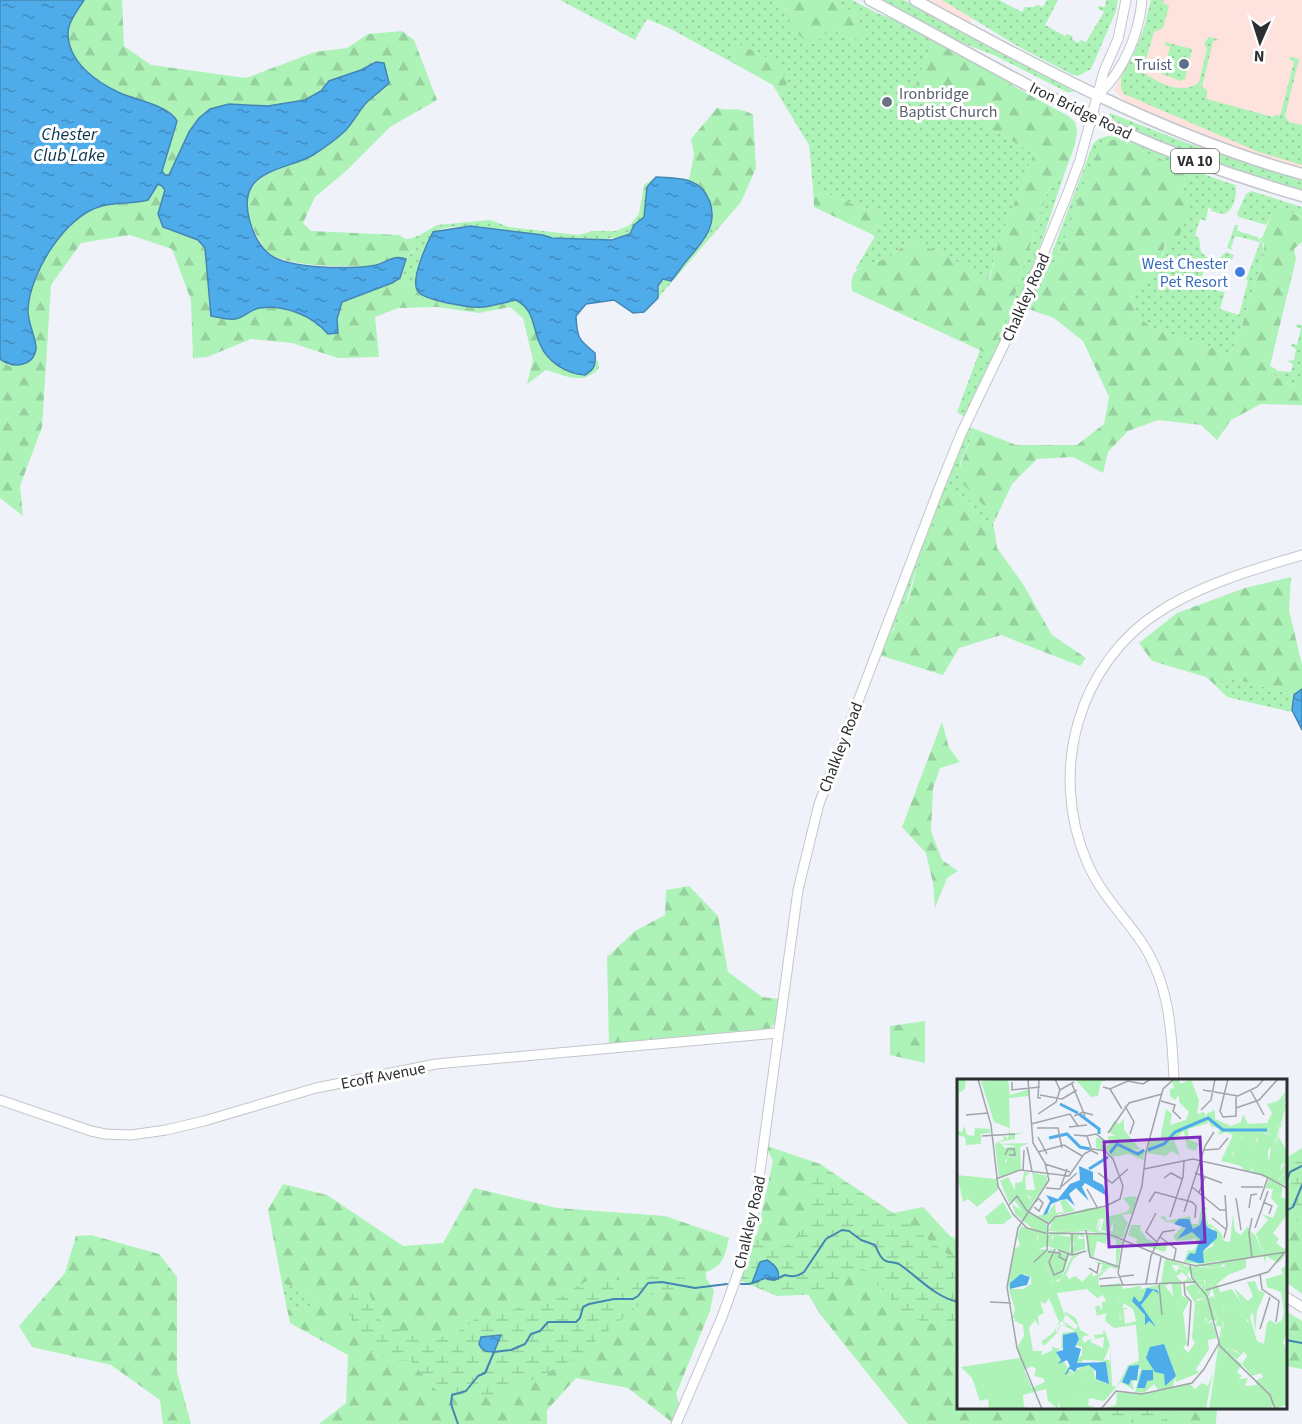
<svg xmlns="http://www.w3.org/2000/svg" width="1302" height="1424" viewBox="0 0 1302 1424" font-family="'Source Sans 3',sans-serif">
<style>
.commercial{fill:#fde2de}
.grass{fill:url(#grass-dots)}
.forest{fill:url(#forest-firs)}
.wetland{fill:url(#wetland-marsh)}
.water{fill:url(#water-ripples);stroke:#4486b3;stroke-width:1.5}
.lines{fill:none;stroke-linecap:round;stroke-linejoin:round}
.stream{stroke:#4486b3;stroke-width:2}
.secondary-casing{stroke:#c3c6cd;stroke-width:11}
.primary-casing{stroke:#c3c6cd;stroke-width:13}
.secondary{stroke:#fff;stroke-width:9}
.primary{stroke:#fff;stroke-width:10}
.service-dot{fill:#5c6f8a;stroke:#fff;stroke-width:2}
.worship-dot{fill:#6b7280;stroke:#fff;stroke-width:2}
.shop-dot{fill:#3f7fe0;stroke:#fff;stroke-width:2}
.labels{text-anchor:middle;stroke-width:6;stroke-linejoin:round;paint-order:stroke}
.shield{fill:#fff;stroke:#6c6d6e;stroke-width:1.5}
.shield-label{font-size:15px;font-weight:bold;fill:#2d2e30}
.service-label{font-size:16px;fill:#4e5e75;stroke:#fff;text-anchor:end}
.worship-label{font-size:16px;fill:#5b616d;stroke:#fff;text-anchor:start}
.street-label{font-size:16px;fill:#2d2e30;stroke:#fff}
.shop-label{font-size:16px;fill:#366cbe;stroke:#fff;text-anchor:end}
.water-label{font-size:18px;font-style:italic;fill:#0c344e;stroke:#fff}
.inset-river{fill:none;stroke:#4eaceb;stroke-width:3}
.inset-road{fill:none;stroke:#a1a4a9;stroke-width:1.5}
.view{fill:#7b2cbf;fill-opacity:0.15;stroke:#7b2cbf;stroke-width:3}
.inset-edge{fill:none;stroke:#2d2e30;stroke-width:3}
</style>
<defs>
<pattern id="grass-dots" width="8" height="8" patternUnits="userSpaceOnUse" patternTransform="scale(1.5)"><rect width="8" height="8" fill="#adf2b7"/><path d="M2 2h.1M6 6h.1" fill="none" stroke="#95d09e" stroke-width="1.8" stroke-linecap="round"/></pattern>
<pattern id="forest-firs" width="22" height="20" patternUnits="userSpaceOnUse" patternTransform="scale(1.5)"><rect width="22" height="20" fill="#adf2b7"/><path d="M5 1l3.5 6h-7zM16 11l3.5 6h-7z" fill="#95d09e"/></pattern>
<pattern id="wetland-marsh" width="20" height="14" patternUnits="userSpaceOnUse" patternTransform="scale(1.5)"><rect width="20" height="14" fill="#adf2b7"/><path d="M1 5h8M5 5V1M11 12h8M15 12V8" fill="none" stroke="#95d09e"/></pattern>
<pattern id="water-ripples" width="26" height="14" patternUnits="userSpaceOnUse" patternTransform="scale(1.5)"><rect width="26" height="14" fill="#4eaceb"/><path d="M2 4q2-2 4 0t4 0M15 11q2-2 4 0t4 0" fill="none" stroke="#418cbf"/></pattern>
</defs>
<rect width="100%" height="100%" fill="#eff3f9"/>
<!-- commercial -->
<path class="commercial" d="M 917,0 L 976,0 L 969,28 Z
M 1151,0 L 1302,0 L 1302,174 L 1139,115 L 1114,90 L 1134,52 L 1144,27 Z"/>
<!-- grass -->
<path class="grass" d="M 560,0 L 770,0 L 795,15 L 787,25 L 830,28 L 853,41 L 857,14 L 829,0 L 852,0 L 877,13 L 900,22 L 933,40 L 915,87 L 1034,153 L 996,250 L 989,281 L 947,256 L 910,240 L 889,257 L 855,270 L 875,236 L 869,233 L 880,224 L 880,215 L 813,188 L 809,145 L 781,99 L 787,82 L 733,45 L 735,64 L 669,28 L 647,19 L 635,40 Z
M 877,0 L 904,0 L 1075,92 L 1067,92 L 996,56 L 935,32 Z
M 942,0 L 999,0 L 1022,12 L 1025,7 L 1034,7 L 1037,5 L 1043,7 L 1047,0 L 1058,0 L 1045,25 L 1065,36 L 1067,34 L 1073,36 L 1072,39 L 1078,43 L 1081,40 L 1086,42 L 1104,12 L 1098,8 L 1098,6 L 1105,7 L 1106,0 L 1118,0 L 1116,11 L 1091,69 L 1078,76 L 1071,74 L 1021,48 Z
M 1151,0 L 1164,0 L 1163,3 L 1169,6 L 1163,28 L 1154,32 L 1143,70 L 1144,73 C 1158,83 1184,96 1199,82 L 1207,49 L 1204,43 L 1209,37 L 1220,40 L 1213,41 L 1202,87 L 1207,90 L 1207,99 L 1273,117 L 1275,115 L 1280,116 L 1294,62 L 1289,59 L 1291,57 L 1299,59 L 1285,116 L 1289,122 L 1302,125 L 1302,165 L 1259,152 L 1124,94 L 1121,88 L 1121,77 L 1135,51 L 1144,28 Z
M 1165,42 L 1192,49 L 1185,79 L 1180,81 L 1158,72 L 1158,69 L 1164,70 L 1170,47 L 1165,45 Z
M 1110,113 L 1184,142 L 1302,179 L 1302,193 L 1215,165 L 1119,125 L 1109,115 Z
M 1108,136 C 1139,138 1173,158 1199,172 C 1210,177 1223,181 1235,185 C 1238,192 1234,209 1226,213 C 1222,215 1216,212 1211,211 L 1212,209 L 1208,208 L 1206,221 L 1200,219 L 1195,236 L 1199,238 L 1201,252 L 1209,259 L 1220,258 L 1226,252 L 1234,255 L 1232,260 L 1226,258 L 1218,263 L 1205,262 L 1201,284 L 1217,290 L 1217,291 L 1225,292 L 1220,309 L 1239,315 L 1248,281 L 1246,280 L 1260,242 L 1235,236 L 1231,248 L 1233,250 L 1227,248 L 1235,225 L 1238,225 L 1237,231 C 1253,236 1264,235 1264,254 L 1240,332 L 1230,354 L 1152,328 L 1136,315 L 1131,295 L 1160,263 L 1183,193 L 1187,172 L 1185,168 L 1150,155 L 1120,140 L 1082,187 L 1071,222 L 1055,263 L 1042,283 L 1031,310 L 1024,307 L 1033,288 L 1046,269 L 1093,144 L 1098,139 Z
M 1065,172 L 1041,244 L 1014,313 L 965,417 L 957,412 L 980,350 L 986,353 L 1014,302 L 1017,286 L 1049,188 Z
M 656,177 L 647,187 L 644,217 L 634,225 L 630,234 C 596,247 533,234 496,230 C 489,230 484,226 478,226 C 467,225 456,227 445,228 C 423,233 418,268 415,287 L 398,280 L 400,278 L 406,259 L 415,249 L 412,238 L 420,235 L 437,225 L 490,220 L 509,227 L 578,235 L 593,231 L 616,231 L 630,225 L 639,214 L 644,185 Z
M 1251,191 L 1302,207 L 1302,217 L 1295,213 L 1273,212 L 1266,225 L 1239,217 L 1237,214 L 1246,194 Z
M 712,219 L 717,230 L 658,298 C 659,274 669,281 683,267 C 685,265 686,262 688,259 C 698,248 711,236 712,219 Z
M 1297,324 L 1302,325 L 1302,386 C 1287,386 1275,380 1270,366 L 1276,369 L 1277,371 L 1291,372 L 1293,364 L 1287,361 L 1294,360 L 1296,349 L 1291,346 L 1292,344 L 1297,345 L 1301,328 L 1296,327 Z
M 969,427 L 975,429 L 960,464 L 962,483 L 996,518 L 993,524 L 995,533 L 970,502 L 956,492 C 944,516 930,539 919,563 C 907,590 908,616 885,638 L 944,484 Z
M 1228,677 L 1294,695 L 1292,712 L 1227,697 L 1215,685 Z
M 282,1283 L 304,1291 L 315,1301 C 308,1310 297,1311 287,1309 Z"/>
<!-- forest -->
<path class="forest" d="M 84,0 L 122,0 L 124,46 L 151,65 L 246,78 L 315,52 L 347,48 L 368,34 L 402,31 L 414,40 L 437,100 L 390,127 L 346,171 L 315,197 L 303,223 L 311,231 L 399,235 L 406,239 L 412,238 L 415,248 L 406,259 C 393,254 379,265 365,267 C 359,267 353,266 347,266 C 319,266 294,265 268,254 C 246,221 231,188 278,169 L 357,116 L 367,102 L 376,62 L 361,70 L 329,81 L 321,91 L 305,100 L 268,106 L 230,104 L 210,109 L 198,118 L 189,133 L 169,175 L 165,175 L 162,172 L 177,121 C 169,105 135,100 120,93 C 96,82 68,62 68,33 C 68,22 78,10 84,0 Z
M 770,0 L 829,0 L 857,14 L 864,32 L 853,41 L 830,28 L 814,44 L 807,42 L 787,25 L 795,15 Z
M 933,40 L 1005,78 L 1012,85 L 1068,116 L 1075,122 L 1077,131 L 1075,145 L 1065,172 L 1049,188 L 1017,286 L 1014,302 L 990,353 L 986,353 L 852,291 C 848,263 868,268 888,257 C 896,253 903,246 910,240 L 947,256 L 990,280 L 996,250 L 1034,153 L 915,87 Z
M 737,43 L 778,63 L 787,82 L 781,99 L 773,85 L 735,64 L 733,45 Z
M 717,108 C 733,112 738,106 753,115 L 756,168 L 741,202 L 717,230 L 712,219 L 713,209 L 695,183 L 678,178 L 689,179 L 694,155 L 691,139 Z
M 1113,140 L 1120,140 L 1150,155 L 1185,168 L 1187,172 L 1183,193 L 1191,204 L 1178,239 L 1165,245 L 1160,263 L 1131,295 L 1136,315 L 1152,328 L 1230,354 L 1240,332 L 1264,254 L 1264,244 L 1259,238 L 1262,238 L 1273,211 L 1283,209 L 1302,217 L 1302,242 L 1294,249 L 1296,259 L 1270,366 C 1275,380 1287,386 1302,386 L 1302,405 L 1261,404 L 1231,420 L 1217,440 L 1201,425 L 1158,420 L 1128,431 L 1108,452 L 1103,473 L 1073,457 L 1037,459 L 1012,484 L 996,518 L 962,483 L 957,474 L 975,429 L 1016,445 L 1077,445 L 1104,424 L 1109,397 L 1083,341 L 1054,318 L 1031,310 L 1042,283 L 1055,263 L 1071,222 L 1082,187 L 1100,148 L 1104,142 Z
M 158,184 L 162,186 L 165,190 L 158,214 L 163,227 L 198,240 L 205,248 L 211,316 C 218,318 228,320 235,319 C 244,317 251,309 261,308 C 284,304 313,316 328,334 L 337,333 L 337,319 L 342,302 L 398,280 L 415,287 C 423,302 466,307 483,307 C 493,307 505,302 516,300 C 536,311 534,334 544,352 L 596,363 L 596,360 L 598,361 L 599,368 C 583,386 567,376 546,370 L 527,384 L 533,360 L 523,318 L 510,307 L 479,313 L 438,307 L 398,308 L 375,317 L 379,357 L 338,358 L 292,343 L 251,339 L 207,357 L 193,358 L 191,300 L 172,249 L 130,235 L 81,243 L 51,285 L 42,427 L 20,486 L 23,516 L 0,498 L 0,359 L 9,366 L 32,335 C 30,327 28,320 27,312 C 26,275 66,216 101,206 C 116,201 133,202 148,200 Z
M 813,188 L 880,215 L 880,224 L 869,233 L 814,207 Z
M 956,492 L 970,502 L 995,533 L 997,548 L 1023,584 L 1052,635 L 1086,658 L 1080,666 L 1001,635 L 959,648 L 943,675 L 879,655 L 885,638 L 894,629 L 909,598 L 918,564 L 946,496 Z
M 1291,577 L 1289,610 L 1302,665 L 1302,689 L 1294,695 L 1228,677 L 1215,685 L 1206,677 L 1152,661 L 1139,643 L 1177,613 L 1245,588 Z
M 942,722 L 949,748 L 960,762 L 940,768 L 933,788 L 931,831 L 942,860 L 958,871 L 947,878 L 935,908 L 933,883 L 926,853 L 902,827 Z
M 689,886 L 718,916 L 728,972 L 762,997 L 779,999 C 777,1011 779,1025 766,1031 L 609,1046 L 607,957 L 635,931 L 665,915 L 666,890 Z
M 925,1021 L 925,1063 L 890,1055 L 890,1026 Z
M 767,1146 L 820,1164 L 893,1213 L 923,1207 L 951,1237 L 958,1238 L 958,1282 L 792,1257 L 756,1239 L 773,1161 L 767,1149 Z
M 1302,1148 L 1302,1294 L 1286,1282 L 1286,1158 Z
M 283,1184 L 327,1195 L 403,1246 L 443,1243 L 474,1188 L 557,1208 L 665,1216 L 729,1238 C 725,1255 724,1266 706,1272 L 706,1278 L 714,1290 L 710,1311 L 676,1394 L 680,1407 L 673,1423 L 628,1388 L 576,1378 L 547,1410 L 547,1424 L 319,1424 L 346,1403 L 348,1355 L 290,1323 L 287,1309 C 297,1311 308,1310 315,1301 L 304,1291 L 282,1283 L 268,1210 Z
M 91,1235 L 159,1254 L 177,1277 L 177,1372 L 191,1424 L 163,1424 L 160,1400 L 111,1365 L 32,1347 L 19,1326 L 65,1273 L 76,1236 Z
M 855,1259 L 958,1320 L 958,1408 L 1217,1408 L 1216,1424 L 908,1424 L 820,1314 L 805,1289 Z
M 1286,1311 L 1302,1321 L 1302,1369 L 1286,1366 Z"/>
<!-- wetland -->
<path class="wetland" d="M 1302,1160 L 1302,1219 L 1286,1228 L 1286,1166 Z
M 823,1167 L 893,1213 L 948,1254 L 958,1257 L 958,1331 L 905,1316 L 878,1284 L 870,1271 L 857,1268 L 821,1294 L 777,1296 L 739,1280 L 753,1232 L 764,1242 L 782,1248 L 799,1236 L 812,1205 L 811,1186 L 814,1175 Z
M 665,1272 L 692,1281 L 696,1285 L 687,1291 L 662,1290 L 649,1297 L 574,1359 L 503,1395 L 462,1400 L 436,1390 L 411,1361 L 387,1359 L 371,1351 L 352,1322 L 349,1296 L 359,1290 L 369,1293 L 380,1320 L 409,1336 L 451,1337 L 474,1320 L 558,1298 L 590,1279 L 621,1280 L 646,1278 Z
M 1092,1408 L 1179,1408 L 1168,1418 L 1154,1424 L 1111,1422 Z"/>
<!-- water -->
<path class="water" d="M 0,0 L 84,0 C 78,10 68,22 68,33 C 68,62 96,82 120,93 C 135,100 169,105 177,121 L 162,171 L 165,175 L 169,175 L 189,132 L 199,118 L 210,109 L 229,104 L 268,106 L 305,100 L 321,91 L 329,81 L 361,70 L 376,62 L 384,63 L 389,83 C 383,89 375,95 368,101 C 360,109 354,121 346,130 C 337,139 324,148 313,155 C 295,166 264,168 252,186 C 240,204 253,240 268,253 C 278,263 307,266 321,267 C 334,268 363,268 376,265 C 387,262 395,254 406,259 L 400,278 L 392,283 L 342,302 L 337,319 L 338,333 L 328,334 C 313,316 284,304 260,308 C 251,309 243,318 235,319 C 227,320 218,317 211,316 L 205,248 L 198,240 L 163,227 L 158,214 L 165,190 L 162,186 L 158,184 L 148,200 C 133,204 117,202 102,206 C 65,215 30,273 28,309 C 27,322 37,340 36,349 C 33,368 12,368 0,359 Z
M 656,177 C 679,178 701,177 710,202 C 718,226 702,243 688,259 C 682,266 677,274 671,281 L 663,279 L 658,286 L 658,298 L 644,312 L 633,313 L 614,300 L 586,304 L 576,316 C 577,338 578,339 595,353 C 596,364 595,369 585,375 C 567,374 547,362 540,344 C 532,327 535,310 516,300 C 506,302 494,306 484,307 C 471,308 422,301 417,290 C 411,278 427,243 433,232 L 470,226 L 543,235 L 552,238 L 612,240 L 630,234 L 634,225 L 644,217 L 647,187 Z
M 1302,689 L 1302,730 L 1292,710 L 1294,695 Z
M 767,1260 C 775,1265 780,1270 778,1279 L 766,1278 L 752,1283 L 760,1262 Z
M 501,1335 L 494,1352 C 486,1352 482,1351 479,1344 L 481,1337 Z"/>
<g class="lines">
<!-- stream -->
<path class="stream" d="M 1286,1183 L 1290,1172 L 1302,1166
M 1286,1211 L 1293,1207 L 1302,1185
M 767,1279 L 774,1280 L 785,1275 C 792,1277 797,1277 804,1272 L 826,1239 L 842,1230 L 849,1231 L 861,1240 L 875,1245 C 877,1249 879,1255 882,1258 C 886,1264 893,1261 899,1264 C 918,1277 935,1297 958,1302
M 741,1284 L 749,1284 L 759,1281
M 1286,1340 L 1302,1343
M 458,1424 L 451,1404 L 452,1395 L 466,1391 L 478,1376 L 485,1373 L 494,1352 L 511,1350 L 525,1344 L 531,1334 L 540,1331 L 548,1322 L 576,1322 L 580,1318 L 583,1307 L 589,1304 L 614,1299 L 633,1299 L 638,1296 L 648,1283 L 662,1282 L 695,1288 L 727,1284"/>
<!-- secondary casing -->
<g class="secondary-casing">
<path id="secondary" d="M 1099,94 C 1124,70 1139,34 1142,0
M 1174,1080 C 1172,1030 1169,979 1138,937 C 1120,912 1099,891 1087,862 C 1048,772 1078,662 1162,610 C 1201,585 1257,568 1302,555
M 0,1100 L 91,1131 L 105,1134 L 131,1135 L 166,1130 L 204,1121 L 316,1088 L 436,1064 L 777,1033
M 1286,1297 L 1302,1307
M 676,1424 L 722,1317 L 742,1262 L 755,1208 L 798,890 L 819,804 L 938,491 L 961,434 L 1020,311 L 1067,195 L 1080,160 L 1104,71 L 1118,39 L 1126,0"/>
</g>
<!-- primary casing -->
<g class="primary-casing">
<path id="primary" d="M 870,0 C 952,43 1032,91 1117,129 C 1177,156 1239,178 1302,196
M 915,0 C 1039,68 1165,136 1302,174"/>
</g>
<!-- secondary -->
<use href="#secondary" class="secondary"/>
<!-- primary -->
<use href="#primary" class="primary"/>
</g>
<!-- markers -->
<circle class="service-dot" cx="1184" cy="64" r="6"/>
<circle class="worship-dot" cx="887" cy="102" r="6"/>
<circle class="shop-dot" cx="1240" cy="272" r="6"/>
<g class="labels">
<!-- shield labels -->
<rect class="shield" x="1171" y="149" width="48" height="24" rx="4.5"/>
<g class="shield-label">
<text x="1195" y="166">VA 10</text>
</g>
<!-- service labels -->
<g class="service-label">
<text x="1172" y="70">Truist</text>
</g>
<!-- worship labels -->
<g class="worship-label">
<text x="899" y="99">Ironbridge<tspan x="899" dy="18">Baptist Church</tspan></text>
</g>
<!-- street labels -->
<g class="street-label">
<text transform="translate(1081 110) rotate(26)" y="6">Iron Bridge Road</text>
<text transform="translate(1025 297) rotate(-66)" y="6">Chalkley Road</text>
<text transform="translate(840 747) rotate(-69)" y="6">Chalkley Road</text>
<text transform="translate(383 1075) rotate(-11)" y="6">Ecoff Avenue</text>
<text transform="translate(749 1222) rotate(-77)" y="6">Chalkley Road</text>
</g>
<!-- shop labels -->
<g class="shop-label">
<text x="1228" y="269">West Chester<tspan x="1228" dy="18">Pet Resort</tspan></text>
</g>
<!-- water labels -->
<g class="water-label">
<text x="69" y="140">Chester<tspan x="69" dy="21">Club Lake</tspan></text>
</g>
</g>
<!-- overview -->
<g transform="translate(957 1079)">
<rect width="330" height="330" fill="#eff3f9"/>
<path d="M 330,29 L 319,65 L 330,81 L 324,86 L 323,93 L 328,93 L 321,101 L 327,106 L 295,93 L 297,85 L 294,92 L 288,92 L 276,78 L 278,71 L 274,77 L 274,74 L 283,57 L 287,63 L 287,58 L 290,58 L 294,73 L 302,59 L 311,67 L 311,82 L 324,48 L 320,46 L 324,46 ZM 53,48 L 53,55 L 67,53 L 58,56 L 58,60 L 42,63 L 48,69 L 60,67 L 61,80 L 51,77 L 48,83 L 64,90 L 42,99 L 38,65 L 47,60 L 45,55 L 51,60 ZM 77,94 L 91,97 L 85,111 L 77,118 L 72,132 L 91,146 L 90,156 L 85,156 L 83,163 L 80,155 L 63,147 L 76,150 L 58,135 L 55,125 L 65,132 L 58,122 L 53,122 L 59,116 L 71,117 L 74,123 L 78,116 L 84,111 L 89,98 ZM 176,136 L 166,159 L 130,152 L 140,151 L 106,154 L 127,154 L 127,159 L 122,156 L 121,160 L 128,160 L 128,170 L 113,175 L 123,174 L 112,177 L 104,200 L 95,202 L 88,183 L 96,172 L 91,169 L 111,176 L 106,173 L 112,174 L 117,165 L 112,155 L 95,157 L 95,162 L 92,153 L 108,152 L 93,152 L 92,151 L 140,150 L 144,140 L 141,152 L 159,156 L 144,151 L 147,139 L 152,140 L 153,141 L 152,150 L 146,151 L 156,152 L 156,142 L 162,143 L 160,155 L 166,157 ZM 174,146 L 184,146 L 183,150 L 190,160 L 210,167 L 208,173 L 175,163 L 179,164 L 180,160 L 171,156 ZM 290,148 L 293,149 L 292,175 L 306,174 L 299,155 L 307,173 L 330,169 L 327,178 L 321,184 L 309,177 L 309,184 L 306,177 L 289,180 L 289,189 L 271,196 L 267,189 L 273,189 L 266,185 L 262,189 L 233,186 L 264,183 ZM 130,155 L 151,156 L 165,162 L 160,190 L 153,188 L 143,193 L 146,186 L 137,182 L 159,186 L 159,161 L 153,159 L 152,165 L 150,159 L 149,165 L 140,162 L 136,181 L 130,172 ZM 208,180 L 232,187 L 214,186 L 219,193 L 222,189 L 232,193 L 230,196 L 236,202 L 226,203 L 231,199 L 225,193 L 220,197 L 217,195 L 225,203 L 216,217 L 214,200 L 205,197 ZM 247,201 L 248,209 L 253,205 L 255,209 L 251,219 L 256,217 L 259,222 L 264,213 L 275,210 L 284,224 L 268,225 L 290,227 L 293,237 L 295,228 L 300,232 L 298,254 L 296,233 L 294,237 L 289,241 L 291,244 L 266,243 L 263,267 L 267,272 L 276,268 L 274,270 L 284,276 L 280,280 L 273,275 L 260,279 L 252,330 L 264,248 L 258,247 L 264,246 L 267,226 L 260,227 L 264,235 L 261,237 L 255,227 L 261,242 L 254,241 L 250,245 L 249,237 L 242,235 L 240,222 L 249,219 L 247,214 L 241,216 L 245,208 L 238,202 ZM 161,220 L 163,241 L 165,236 L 166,243 L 167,223 L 167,229 L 172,229 L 167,231 L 168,245 L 179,246 L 157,249 L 148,242 L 149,234 L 140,237 L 138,228 L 142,226 L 145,232 L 145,223 ZM 105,231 L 119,239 L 123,251 L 132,256 L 125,258 L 127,264 L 131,261 L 135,260 L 133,263 L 146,269 L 147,258 L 138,260 L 137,256 L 146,255 L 147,250 L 153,266 L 147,281 L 152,281 L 153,286 L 146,282 L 126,281 L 124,285 L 118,282 L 125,276 L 125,268 L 118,266 L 125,256 L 117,252 L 121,247 ZM 121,290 L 137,291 L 137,299 L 111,298 ZM 120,317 L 130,319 L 127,330 L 103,330 L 102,320 L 118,321 Z" fill="#adf2b7"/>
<path d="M 0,0 L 9,0 L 8,10 L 2,14 L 1,52 L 5,53 L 7,47 L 10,56 L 17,57 L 18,49 L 33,50 L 33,54 L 24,55 L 24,65 L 9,66 L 8,58 L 0,56 ZM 51,0 L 53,16 L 73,10 L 73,17 L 52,19 L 53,49 L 37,43 L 24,2 ZM 153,0 L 144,3 L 141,17 L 134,18 L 118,0 ZM 222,0 L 223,5 L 234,0 L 242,22 L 240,35 L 247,33 L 252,44 L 231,50 L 231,60 L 242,65 L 238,72 L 230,69 L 227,52 L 217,61 L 223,77 L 214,72 L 209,77 L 190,74 L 193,60 L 203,61 L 209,30 L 215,35 L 213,46 L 229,41 L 232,33 L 222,23 L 222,16 L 218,21 L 213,17 L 213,10 L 217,9 L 215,2 ZM 330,11 L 316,46 L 295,51 L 314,56 L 321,46 L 319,40 L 325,27 L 330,24 L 312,82 L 314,68 L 309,73 L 310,67 L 300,59 L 296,74 L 289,67 L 293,65 L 285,62 L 284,56 L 274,74 L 285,87 L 264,82 L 276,56 L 269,53 L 261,56 L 263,50 L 254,47 L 249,35 L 258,31 L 258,40 L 274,47 L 284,43 L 286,35 L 291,45 L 310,44 L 315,34 L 310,25 L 321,22 ZM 167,40 L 167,51 L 184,71 L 166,69 L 177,76 L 185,72 L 187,81 L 172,75 L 155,78 L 151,69 L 152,73 L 139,69 L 139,59 L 145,59 L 145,66 L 152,66 L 151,57 L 158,57 L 152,53 L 157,42 L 162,45 ZM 322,58 L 330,73 L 330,83 L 326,89 L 330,85 L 328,106 L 321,102 L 328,94 L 323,93 L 328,82 L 320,83 L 321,89 L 319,85 L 311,91 L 318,70 L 330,81 L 319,66 ZM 72,64 L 63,68 L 64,90 L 50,86 L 50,77 L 61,80 L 60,67 L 41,65 ZM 67,93 L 73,94 L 68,98 L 69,111 L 78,111 L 75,93 L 89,98 L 90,103 L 74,126 L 73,117 L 59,116 L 52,124 L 43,102 L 51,98 L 58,111 L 58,104 L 65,103 ZM 312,100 L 326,108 L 324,118 L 330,120 L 330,136 L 316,154 L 322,160 L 319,164 L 327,170 L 307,173 L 299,155 L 311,141 L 305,135 L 316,139 L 321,127 L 314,119 L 316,110 L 308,109 ZM 176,117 L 181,118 L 175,135 L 165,136 L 171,144 L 166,157 L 160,155 L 162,143 L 156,142 L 153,152 L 146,150 L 152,150 L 151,139 L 142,140 L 139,150 L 92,151 L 97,139 L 131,129 L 148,129 L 149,138 L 170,133 L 173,128 L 166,119 ZM 108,120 L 118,132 L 102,135 L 92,144 L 79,137 L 90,135 L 98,124 L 99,134 L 107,133 L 103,122 ZM 46,123 L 55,138 L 46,145 L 31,145 L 28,138 ZM 245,125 L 251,130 L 248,131 L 251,145 L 255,146 L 264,154 L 267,162 L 273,163 L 276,135 L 278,152 L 284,156 L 291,150 L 298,156 L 306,174 L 282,179 L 288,157 L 280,179 L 243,185 L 227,183 L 231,171 L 236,172 L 240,166 L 239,160 L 219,162 L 216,157 L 225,148 L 217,145 L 229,149 L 220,160 L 235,151 L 243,159 L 238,175 L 229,179 L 241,184 L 247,184 L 246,172 L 256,167 L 257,149 L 250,148 L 246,136 L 243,146 L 236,150 L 230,140 L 218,144 L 209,143 L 203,138 L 208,137 L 210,142 L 233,137 L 235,145 L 241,145 ZM 64,147 L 80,155 L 80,163 L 82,155 L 93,156 L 95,161 L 98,156 L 115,158 L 112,175 L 91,167 L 81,170 L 96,171 L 88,184 L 96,204 L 97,200 L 101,203 L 104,200 L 115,177 L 126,173 L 116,180 L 109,196 L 112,200 L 119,197 L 125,203 L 135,193 L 136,198 L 153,188 L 141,199 L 142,207 L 163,204 L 166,210 L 184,207 L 184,210 L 204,205 L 205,197 L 214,200 L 215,204 L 208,207 L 216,217 L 224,204 L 225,217 L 233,221 L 226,233 L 230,265 L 226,268 L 231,274 L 238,264 L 235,259 L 238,224 L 228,208 L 239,204 L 244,209 L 241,215 L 247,214 L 249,219 L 240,220 L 242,235 L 255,235 L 252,241 L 247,239 L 251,245 L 255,242 L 260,259 L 251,261 L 252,270 L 239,290 L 242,294 L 219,303 L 218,298 L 216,308 L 201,311 L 197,305 L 187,314 L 178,313 L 181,302 L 175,302 L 177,311 L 164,303 L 147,322 L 132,319 L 131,326 L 141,330 L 127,330 L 130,319 L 120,317 L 119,321 L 102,321 L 101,330 L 91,322 L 89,310 L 66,316 L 67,328 L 71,327 L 68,330 L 32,330 L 31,320 L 23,322 L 15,299 L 4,288 L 63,279 L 60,269 L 67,257 L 66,246 L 56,241 L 60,241 L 55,239 L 58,231 L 51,207 L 57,170 L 63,166 L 60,158 ZM 67,195 L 74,198 L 74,205 L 66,210 L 53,210 L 53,204 ZM 130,210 L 140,219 L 146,216 L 149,222 L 162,221 L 160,228 L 166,244 L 166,224 L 176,230 L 179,242 L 168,245 L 179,246 L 182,282 L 171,286 L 160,308 L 155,307 L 153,266 L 153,286 L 151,282 L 141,282 L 149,283 L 152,305 L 139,300 L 135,288 L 138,287 L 128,285 L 119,293 L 111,292 L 113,286 L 110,289 L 107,282 L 113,280 L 104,282 L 99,273 L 107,268 L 107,256 L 119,253 L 123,263 L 125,255 L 106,242 L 108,236 L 119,239 L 107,235 L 100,214 ZM 92,219 L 102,243 L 99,248 L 105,242 L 110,247 L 105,246 L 103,246 L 99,254 L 99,249 L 97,253 L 85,262 L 82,267 L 85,263 L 87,267 L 100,254 L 104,246 L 119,252 L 105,254 L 104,270 L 94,268 L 96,271 L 85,276 L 85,272 L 76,272 L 72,249 L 78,241 L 82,247 L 81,237 L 87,234 L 83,222 L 88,225 ZM 75,287 L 79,290 L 77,297 L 86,299 L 88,303 L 75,309 L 67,291 ZM 172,287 L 184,290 L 180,301 L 174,301 L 172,306 L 165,302 ZM 121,290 L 137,291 L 137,299 L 111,297 ZM 277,184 L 272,186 L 274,192 L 267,189 L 271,196 L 260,205 L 264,215 L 259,223 L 254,205 L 248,209 L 248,201 L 238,202 L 232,193 L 220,187 L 262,189 ZM 330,186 L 330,255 L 326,263 L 330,271 L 330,330 L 328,326 L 318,330 L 316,324 L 314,330 L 252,330 L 260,279 L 273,275 L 285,285 L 290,277 L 287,273 L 281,279 L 284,276 L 280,272 L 271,269 L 268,272 L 262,267 L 267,242 L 292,243 L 290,239 L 267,239 L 268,235 L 293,238 L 300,262 L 307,265 L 310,244 L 313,241 L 319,245 L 325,241 L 327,233 L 324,213 L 310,208 L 309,200 L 326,195 L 324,190 ZM 285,285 L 295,297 L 304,294 L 306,298 L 298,302 L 300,306 L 288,307 L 291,299 L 281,300 L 285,297 L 280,293 ZM 298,202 L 301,211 L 308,214 L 300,232 L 295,229 L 292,237 L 290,227 L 267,225 L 264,246 L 258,247 L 261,240 L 255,227 L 261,236 L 257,224 L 284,224 L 277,209 L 291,222 L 296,217 L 290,203 ZM 256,292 L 249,330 L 145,330 L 159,326 L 160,313 L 186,315 L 233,305 L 238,310 L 245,304 L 251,307 Z" fill="#adf2b7" fill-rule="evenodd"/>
<path d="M 330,17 L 317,56 L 299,52 L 293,57 L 295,53 L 287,49 L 314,44 L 319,27 ZM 158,62 L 179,72 L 189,71 L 188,75 L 183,80 L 157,68 L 154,76 L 151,69 ZM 190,210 L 213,214 L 217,228 L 208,214 L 192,216 L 184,226 L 195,236 L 210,265 L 198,258 L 197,248 L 192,243 L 183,257 L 188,238 L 181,234 L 174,221 L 176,217 L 183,222 Z" fill="#adf2b7"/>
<path d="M 0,96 L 39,100 L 42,110 L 20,128 L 11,120 L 6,123 Z" fill="#adf2b7"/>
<path d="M 122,87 L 136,93 L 136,101 L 146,106 L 150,117 L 128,104 L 125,108 L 132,122 L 119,109 L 112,115 L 118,127 L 110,120 L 104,121 L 94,125 L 90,135 L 86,136 L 93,122 L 89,116 L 101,120 L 113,105 L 123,101 ZM 246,136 L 250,148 L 260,153 L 260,159 L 246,172 L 247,184 L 241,184 L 229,180 L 233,174 L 238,175 L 243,160 L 235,153 L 220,160 L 229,149 L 217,145 L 222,140 L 232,140 L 236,150 L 243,146 ZM 64,195 L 73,198 L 70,206 L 53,210 L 53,204 ZM 190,209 L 200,211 L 202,215 L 196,211 L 184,226 L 199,248 L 192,242 L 188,246 L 188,236 L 175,222 L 177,217 L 182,223 L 185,221 ZM 119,253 L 122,260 L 118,268 L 124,270 L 120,284 L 149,283 L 152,305 L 139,300 L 139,292 L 132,286 L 120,289 L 118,293 L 113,290 L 109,296 L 103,289 L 108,295 L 113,287 L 110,281 L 101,285 L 104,281 L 99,273 L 106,271 L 106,256 ZM 207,265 L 219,297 L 208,307 L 207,295 L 198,293 L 189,279 L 193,268 ZM 182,286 L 180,301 L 174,301 L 172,306 L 165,303 L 172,287 ZM 185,291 L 196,291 L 196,301 L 190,302 L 188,309 L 180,309 Z" fill="#4eaceb"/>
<path class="inset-river" d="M 103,25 L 121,34M 122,35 L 142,50 L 142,55M 92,59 L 110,55 L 123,68 L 133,70M 191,71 L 207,65 L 218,53 L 251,39 L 266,51 L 310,51M 153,74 L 160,65 L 181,75 L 187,71M 132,90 L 151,78"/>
<path class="inset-road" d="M 21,0 L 34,46 L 41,107 L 56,135 L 70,149 L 88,154 L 152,155 L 211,180 L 239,187 L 330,173M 71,0 L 76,64 L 88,84 L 92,101 L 61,149 L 50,208 L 60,269 L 85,330M 82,0 L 81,19 L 84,19M 98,0 L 103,11 L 117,3M 271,0 L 263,32 L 266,38 L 279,37 L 279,17M 55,3 L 55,11 L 83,8M 115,5 L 128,37M 146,8 L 153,10 L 171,2 L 186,5 L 194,0M 153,10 L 165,30M 246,11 L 281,17 L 300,8 L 307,0M 294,12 L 307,36M 83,16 L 105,20 L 120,11M 204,22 L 218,26 L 216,32 L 224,40M 168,27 L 177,43 L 173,55M 279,29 L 302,21 L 321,0M 244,31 L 254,21 L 258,0M 81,35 L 99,23 L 103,11M 9,36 L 31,34M 117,37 L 126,33 L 136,36M 74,45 L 113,35 L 121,47M 112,48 L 130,46M 80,49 L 101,49 L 105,69M 151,54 L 172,24 L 205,15M 117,56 L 130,57 L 135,72 L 141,75M 25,57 L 58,55M 129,57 L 139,55 L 148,62M 81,58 L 90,75M 70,68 L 75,92M 247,71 L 262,70 L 271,59M 81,73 L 107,66 L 125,77M 48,76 L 51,70 L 57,70 L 58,76 L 52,76M 88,85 L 113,93M 187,90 L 236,80 L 306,96 L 330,109M 66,92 L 67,71M 141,94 L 155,104 L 171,90M 238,94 L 265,104M 207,99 L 214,94 L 225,100M 39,100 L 63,91 L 112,97 L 127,75 L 136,70 L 148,72 L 156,80 L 166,107 L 163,120 L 149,127 L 98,138 L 91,146 L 90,171 L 77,183M 104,108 L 120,94M 235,108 L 263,131 L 269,131M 284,108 L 306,108M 89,109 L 103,110 L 110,90M 130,110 L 140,128M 242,114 L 248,97M 279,119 L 284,151M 303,121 L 311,98M 192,123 L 198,113 L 235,123 L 239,127 L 238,139M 306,123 L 315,127 L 312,135M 52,126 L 60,117 L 70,132 L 92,145M 77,128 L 82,132 L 86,124 L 81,119 L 79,123M 292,129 L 294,116 L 300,115M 227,133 L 248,67 L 257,53M 199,134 L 189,153 L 200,163M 213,138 L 226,98 L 227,82M 255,139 L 270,151M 298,149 L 311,112M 129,151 L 133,178 L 162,188M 203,158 L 219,170 L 217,181M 267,159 L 270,147 L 268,116M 98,170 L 92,183 L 97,196 L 106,192 L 111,175M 101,171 L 115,176 L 129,172M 91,173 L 103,174 L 102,178 L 110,182M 115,176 L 115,154M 295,179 L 292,154 L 295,139M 233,186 L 235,199 L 250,217 L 263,267 L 313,316 L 318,330M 132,189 L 140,194 L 142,184M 303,195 L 305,210 L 322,222 L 319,243M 142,200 L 177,196M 227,204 L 228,216 L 234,222 L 231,267M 189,205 L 194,177 L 202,159 L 206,153 L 218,151M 199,205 L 204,178M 202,205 L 205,236M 166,206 L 161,194 L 166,164 L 185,107 L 189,73 L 206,10 L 217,0M 143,207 L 239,203M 249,211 L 311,193 L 328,173M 33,223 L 54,224M 303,250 L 313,218M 144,330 L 159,312 L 185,315 L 235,304 L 247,290 L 262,264"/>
<path class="view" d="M 243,58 L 248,163 L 152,168 L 147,63 Z"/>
<rect width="330" height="330" class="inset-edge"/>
</g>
<!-- north arrow -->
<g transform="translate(1260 42) rotate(183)" stroke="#ffffff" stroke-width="4.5" paint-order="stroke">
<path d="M0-4.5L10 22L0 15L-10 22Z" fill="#2d2e30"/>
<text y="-9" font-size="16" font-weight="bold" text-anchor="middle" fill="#2d2e30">N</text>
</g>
</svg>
